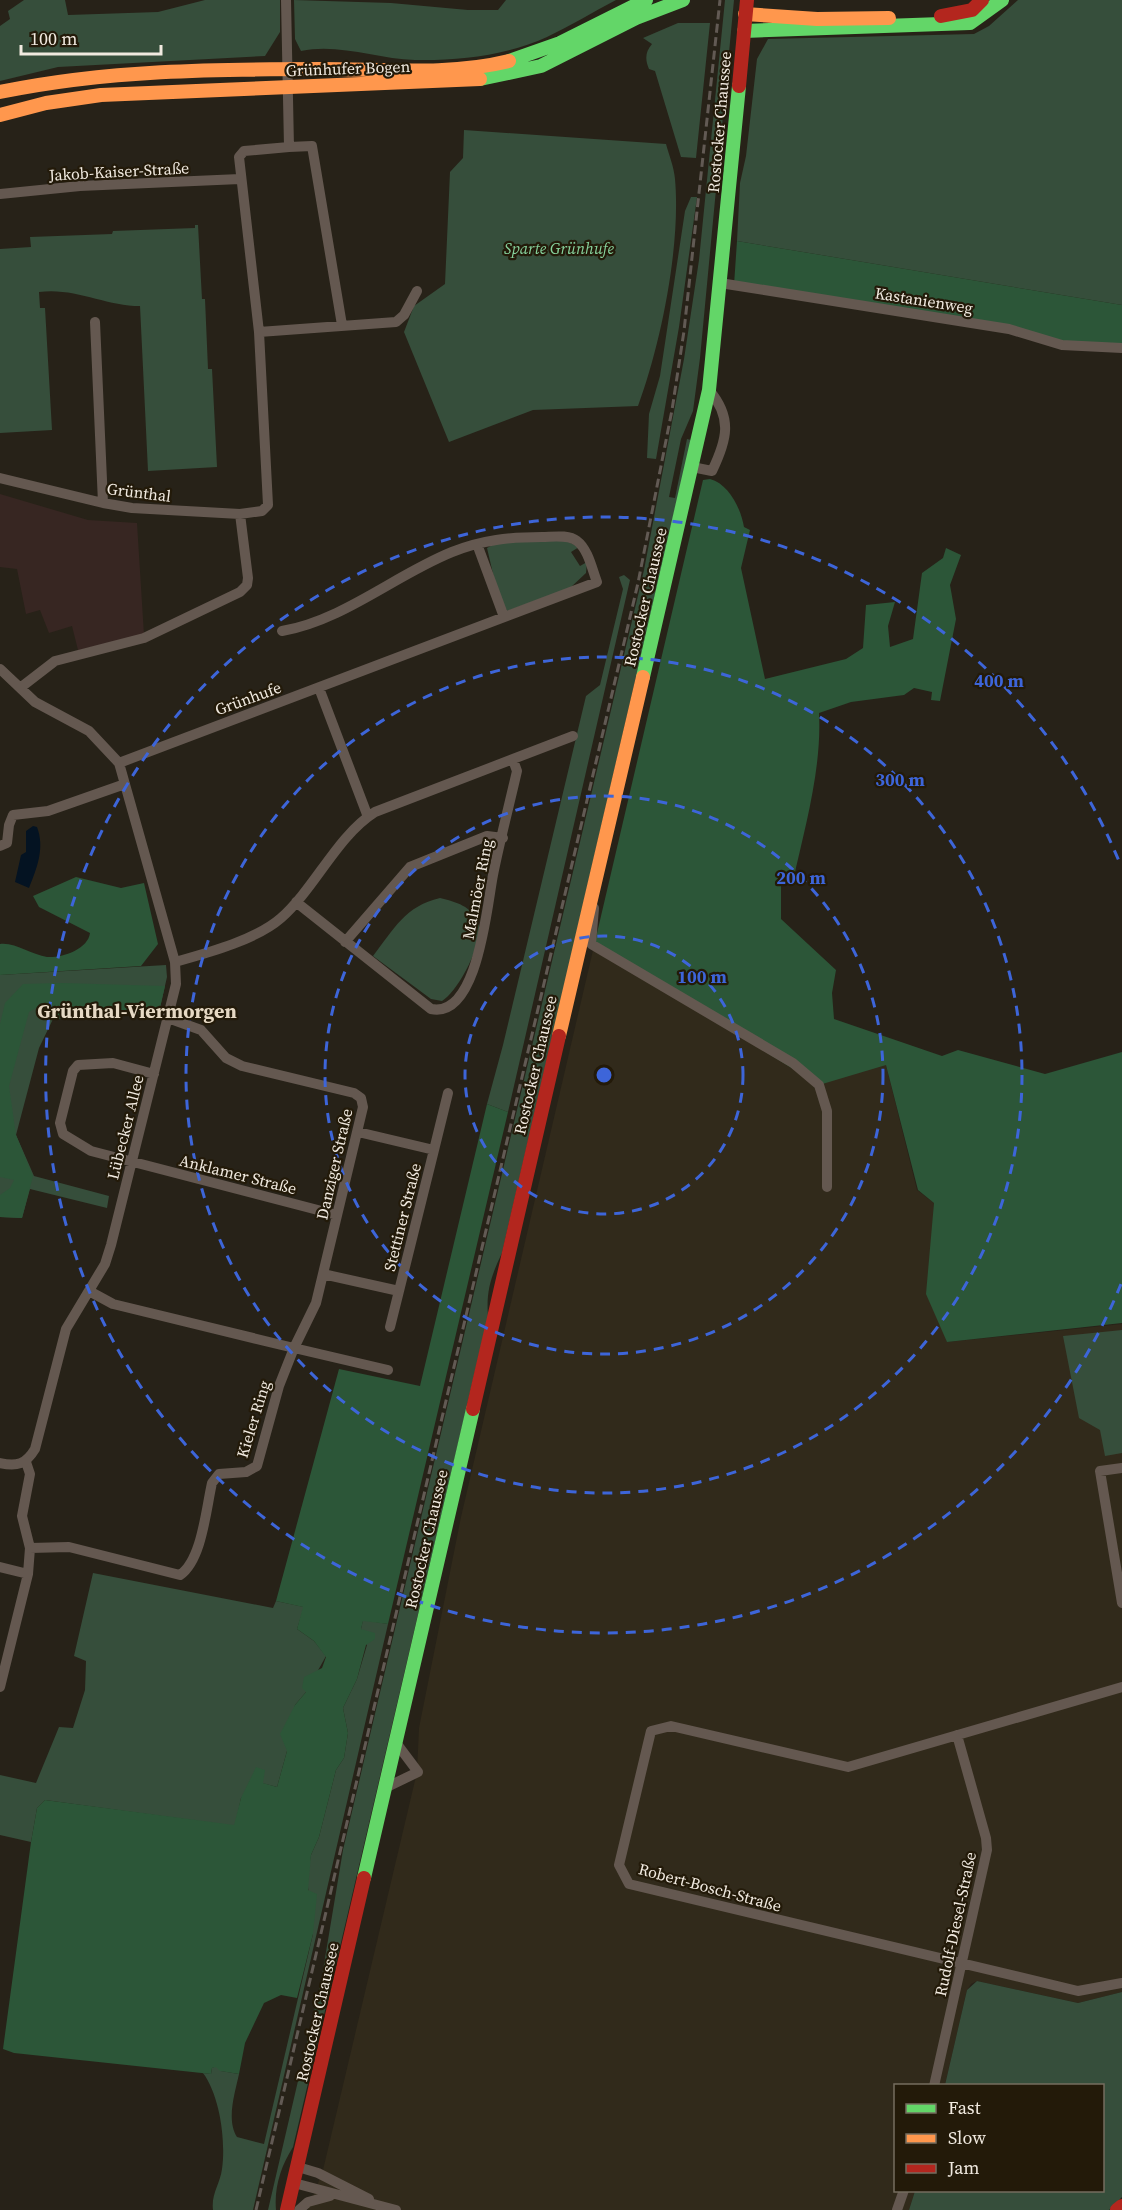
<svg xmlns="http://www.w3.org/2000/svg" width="1122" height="2210" viewBox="0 0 1122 2210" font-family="'Source Serif 4',serif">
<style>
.commercial{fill:#312a1b}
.education{fill:#372622}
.green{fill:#364e3b}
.forest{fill:#2c5638}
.water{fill:#041322}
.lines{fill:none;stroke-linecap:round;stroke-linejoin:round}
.street{stroke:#645850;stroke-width:10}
.fast{stroke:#63d668;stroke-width:14}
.slow{stroke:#ff974d;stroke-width:14}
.jam{stroke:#b3261e;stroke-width:14}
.rail{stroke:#625a54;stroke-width:3;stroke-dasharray:9 4.5;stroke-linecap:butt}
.ring{fill:none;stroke:#3d65d9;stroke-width:3;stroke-dasharray:10 8}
.labels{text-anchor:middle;stroke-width:4.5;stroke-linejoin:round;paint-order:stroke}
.street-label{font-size:16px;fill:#f1eae0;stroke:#231a09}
.park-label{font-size:16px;font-style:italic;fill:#87d39d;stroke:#231a09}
.quarter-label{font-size:20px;font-weight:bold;fill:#e6d9c4;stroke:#231a09}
.centre{fill:#3d65d9;stroke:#231a09;stroke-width:3}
.ring-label{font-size:18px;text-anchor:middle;font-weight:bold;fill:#3d65d9;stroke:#231a09;stroke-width:4.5;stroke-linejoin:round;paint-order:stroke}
</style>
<rect width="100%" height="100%" fill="#272218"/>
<!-- commercial -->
<path class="commercial" d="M 594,946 L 886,1065 L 917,1190 L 934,1203 L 932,1247 L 947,1342 L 1122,1324 L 1122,1992 L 1078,2003 L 977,1981 L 971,1984 L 967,1990 L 945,2085 L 896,2086 L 896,2190 L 915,2191 L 909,2210 L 308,2210 L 323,2170 L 417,1772 L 419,1728 L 461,1517 Z"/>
<!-- education -->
<path class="education" d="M 0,494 L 88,520 L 137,523 L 144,635 L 78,650 L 72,626 L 49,633 L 40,610 L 26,614 L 17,569 L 0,567 Z"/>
<!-- green -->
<path class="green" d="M 24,0 L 65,0 L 68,15 L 158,12 L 205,0 L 280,0 L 280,32 L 265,56 L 58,67 L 0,81 L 0,26 L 10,19 L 8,11 Z
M 294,0 L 391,3 L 468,10 L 498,10 L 506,0 L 616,0 C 593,12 570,26 547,37 C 508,55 458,61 415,60 C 377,59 339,43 301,51 L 295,39 Z
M 725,0 L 734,0 L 700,358 L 693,411 L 681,439 L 669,497 L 675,498 L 687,439 L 691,440 L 502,1253 C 491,1276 486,1291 488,1316 L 293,2147 C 281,2166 274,2187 276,2210 L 268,2210 L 321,1982 L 343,1850 L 644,570 L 684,359 L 699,260 Z
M 1018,0 L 1122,0 L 1122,305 L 737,241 L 740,183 L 746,156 L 757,59 L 768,39 L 974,34 L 989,26 Z
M 678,23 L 710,23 L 696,158 L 681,157 L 655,71 L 649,69 C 645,60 645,52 652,44 L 643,38 Z
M 464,130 L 666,144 C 669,155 674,167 675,179 C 681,245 661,344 638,406 L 533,410 L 449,442 L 404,332 L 414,306 L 445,284 L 450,172 L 463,158 Z
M 691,197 L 697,197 L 679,327 L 656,459 L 647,458 L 649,414 L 660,376 L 685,211 Z
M 195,225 L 198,225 L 202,299 L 205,299 L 208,369 L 212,369 L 217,467 L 148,471 L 140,306 C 106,306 74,287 39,292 L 40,308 L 45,308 L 52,430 L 0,433 L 0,249 L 31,247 L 30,237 L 112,234 L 113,231 L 195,228 Z
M 564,540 L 579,547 L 571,552 L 580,566 L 587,562 L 586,573 L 570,588 L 507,611 L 498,595 L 487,548 L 500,541 Z
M 624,575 L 630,580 L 508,1112 L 487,1104 L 503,1045 L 586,696 L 600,685 L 623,589 L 619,577 Z
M 440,898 C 456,902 472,906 478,923 C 485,941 458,992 442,1001 L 431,999 L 373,956 C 394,929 405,906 440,898 Z
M 166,965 L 167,977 L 159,1012 L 53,1019 L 39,1048 L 16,1135 L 34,1176 L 109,1196 L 107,1208 L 30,1189 L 22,1218 L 0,1217 L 0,975 Z
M 1122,1330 L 1122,1453 L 1105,1456 L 1100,1430 L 1079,1418 L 1063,1336 Z
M 93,1573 L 273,1608 L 276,1601 L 304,1607 L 297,1629 L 314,1641 L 326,1656 L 306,1692 L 295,1705 L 287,1751 L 277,1787 L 262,1783 L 241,1798 L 235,1826 L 45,1800 L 37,1808 L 31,1842 L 0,1835 L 0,1775 L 36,1783 L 59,1727 L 73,1728 L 85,1690 L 86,1661 L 74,1656 Z
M 363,1620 L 388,1624 L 253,2210 L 213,2210 C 211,2194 220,2184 222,2169 C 226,2141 220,2096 203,2073 L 211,2074 L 212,2068 L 216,2066 L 221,2071 L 239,2074 C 235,2093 226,2120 237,2137 L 264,2144 L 313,1934 L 307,1878 L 311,1855 L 319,1837 L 336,1770 L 344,1758 L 348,1733 L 343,1708 L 357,1679 L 367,1645 L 361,1629 Z
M 977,1981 L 1078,2003 L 1122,1992 L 1122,2197 L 1109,2210 L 909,2210 L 915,2191 L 1102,2190 L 1102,2086 L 945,2085 L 967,1990 Z"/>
<!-- forest -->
<path class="forest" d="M 737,241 L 1122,305 L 1122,348 L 1062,345 L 1009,329 L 734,285 Z
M 710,479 C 729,484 741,509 744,527 L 750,530 L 741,568 L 765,679 L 846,659 L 863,648 L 866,605 L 895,602 L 888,626 L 890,647 L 913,639 L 922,573 L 943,558 L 946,548 L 961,555 L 950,585 L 956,619 L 940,701 L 931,700 L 932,692 L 914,688 L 904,695 L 851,702 L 819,713 C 822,768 805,827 793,881 L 781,882 L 781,919 L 836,970 L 832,993 L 834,1019 L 942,1056 L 958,1050 L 1045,1074 L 1122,1052 L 1122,1323 L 947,1342 L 926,1294 L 934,1203 L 918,1190 L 886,1065 L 819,1085 L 594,946 L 703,480 Z
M 76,877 L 121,888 L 144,883 L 158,944 L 141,966 L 0,975 L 0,944 C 15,942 32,955 47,957 C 63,958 88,949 90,933 L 39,907 L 33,896 Z
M 62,983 L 165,986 L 159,1012 L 53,1019 L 39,1006 L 29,1012 L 9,1086 L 16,1135 L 33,1176 L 22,1218 L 0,1217 L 0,1195 L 10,1188 L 14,1180 L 0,1177 L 0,1024 L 5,1003 L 23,984 Z
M 487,1104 L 508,1112 L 388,1624 L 363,1621 L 361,1629 L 375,1633 L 375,1639 L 366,1645 L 357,1679 L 343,1708 L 348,1733 L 344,1758 L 336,1770 L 319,1837 L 311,1855 L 308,1890 L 317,1894 L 313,1934 L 297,1998 L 281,1995 L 264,2003 L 245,2043 L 239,2074 L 220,2071 L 216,2067 L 212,2068 L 211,2074 L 14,2053 L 3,2049 L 31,1842 L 37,1808 L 45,1800 L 234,1825 L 241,1798 L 256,1767 L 265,1770 L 263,1783 L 277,1787 L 287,1751 L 280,1734 L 295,1705 L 306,1692 L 302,1688 L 304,1677 L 322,1668 L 326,1657 L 314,1641 L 297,1629 L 303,1607 L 276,1601 L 339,1369 L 420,1386 Z"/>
<!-- water -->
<path class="water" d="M 33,826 L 37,827 C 45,848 37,868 29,888 L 15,882 L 21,855 L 26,852 L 26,831 Z"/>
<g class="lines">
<!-- street -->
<path class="street" d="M 289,147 L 312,146 L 342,325
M 0,194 L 80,186 L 240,179
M 720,283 L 1009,329 L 1062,345 L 1122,348
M 95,322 L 103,503
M 259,332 L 396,322 L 404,315 L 417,291
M 692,467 L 712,471 C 727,440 733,418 709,390
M 0,478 L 103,503 L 132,508 L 240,514 L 262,511 L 268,505 L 259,332 L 239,157 L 244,151 L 289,147 L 286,0
M 477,544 L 504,617
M 0,669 L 35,702 L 89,731 L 119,763 L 175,962 L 176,984 L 111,1245 L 105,1264 L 66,1329 L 35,1449 C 26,1464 17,1467 0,1463
M 20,688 L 55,661 L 144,638 L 240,592 L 247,585 L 248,578 L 240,514
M 319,688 L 368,817
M 119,763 L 597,582 C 592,569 588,549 577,541 C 568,534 552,537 542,537 C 510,537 482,540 452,552 C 395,575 344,620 282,631
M 0,846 L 7,843 L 9,825 L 13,815 L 48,811 L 125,784
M 296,902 L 431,1009 C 478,1019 487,905 493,875 C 500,840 509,806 517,771 L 513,760
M 594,908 L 591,944 L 793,1063 L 819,1085 L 827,1111 L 827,1187
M 345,942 L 410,867 L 487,836 L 503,838
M 175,962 C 207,953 256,940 281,918 C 315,888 337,836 375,812 L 573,736
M 168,1018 L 201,1030 L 226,1058 L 242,1066 L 354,1093 L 361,1098 L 363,1107 L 316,1303 L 294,1348 L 388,1370
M 154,1074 L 113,1063 L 78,1065 L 73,1071 L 60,1123 L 63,1134 L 91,1151 L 337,1215
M 434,1150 L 448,1093
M 323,1274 L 399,1291 L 434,1150 L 358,1132
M 390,1327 L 399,1291
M 26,1462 L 30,1474 L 22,1516 L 30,1548 L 69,1547 L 180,1575 C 202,1560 206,1509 212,1483 L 219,1474 L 246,1472 L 257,1466 L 279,1386 L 294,1348 L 113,1304 L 89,1291
M 1122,1468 L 1100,1471 L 1122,1603
M 0,1567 L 28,1574
M 0,1687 L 28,1574 L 30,1548
M 1122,1687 L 848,1767 L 671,1726 L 651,1731 L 619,1865 L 629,1884 L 1078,1991 L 1122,1983
M 387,1787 L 418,1772 L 397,1744
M 934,2086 L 987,1850 L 986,1838 L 957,1735
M 298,2167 L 318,2173 L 369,2199
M 294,2183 L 396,2210
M 299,2210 L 308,2202 L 330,2196
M 897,2210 L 904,2190"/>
<!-- fast -->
<path class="fast" d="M 744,31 L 970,23 L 1002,0
M 509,61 L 560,43 L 646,0
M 480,79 L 541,66 L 636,18 L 683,0
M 643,677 L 709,390 L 739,86
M 364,1878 L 473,1409"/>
<!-- slow -->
<path class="slow" d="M 745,14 L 817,19 L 889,18
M 0,92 C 107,70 214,69 323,69 C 384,69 448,76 509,61
M 0,115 L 46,103 L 101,95 L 480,79
M 559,1036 L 643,677"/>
<!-- jam -->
<path class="jam" d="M 941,16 L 972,10 L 982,0
M 739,86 L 747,0
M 473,1409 L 559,1036
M 287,2210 L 364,1878
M 1117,2210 L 1122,2206"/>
<!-- rail -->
<path class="rail" d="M 256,2210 L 638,583 L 672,410 L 684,331 L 720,0"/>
</g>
<!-- distance rings -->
<g class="ring">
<circle cx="604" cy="1075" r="139"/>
<circle cx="604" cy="1075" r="279"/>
<circle cx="604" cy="1075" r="418"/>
<path d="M1121 1284A558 558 0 1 1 1121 866"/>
</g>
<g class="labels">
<!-- street labels -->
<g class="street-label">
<text transform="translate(348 68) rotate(-2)" y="6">Grünhufer Bogen</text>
<text transform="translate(719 122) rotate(-85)" y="6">Rostocker Chaussee</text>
<text transform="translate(119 171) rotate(-3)" y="6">Jakob-Kaiser-Straße</text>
<text transform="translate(924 300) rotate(9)" y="6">Kastanienweg</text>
<text transform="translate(139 492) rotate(7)" y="6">Grünthal</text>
<text transform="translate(645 597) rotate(-77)" y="6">Rostocker Chaussee</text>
<text transform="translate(248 698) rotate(-20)" y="6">Grünhufe</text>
<text transform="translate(477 889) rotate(-79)" y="6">Malmöer Ring</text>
<text transform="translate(535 1065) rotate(-77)" y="6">Rostocker Chaussee</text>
<text transform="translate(125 1127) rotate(-76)" y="6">Lübecker Allee</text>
<text transform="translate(334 1164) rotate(-77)" y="6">Danziger Straße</text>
<text transform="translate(238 1174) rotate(14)" y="6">Anklamer Straße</text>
<text transform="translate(402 1217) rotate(-76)" y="6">Stettiner Straße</text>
<text transform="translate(253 1419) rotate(-73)" y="6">Kieler Ring</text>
<text transform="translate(426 1539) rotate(-77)" y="6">Rostocker Chaussee</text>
<text transform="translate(710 1887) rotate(15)" y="6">Robert-Bosch-Straße</text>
<text transform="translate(955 1924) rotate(-78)" y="6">Rudolf-Diesel-Straße</text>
<text transform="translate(317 2012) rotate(-77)" y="6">Rostocker Chaussee</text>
</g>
<!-- park labels -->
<g class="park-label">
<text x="559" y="254">Sparte Grünhufe</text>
</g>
<!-- quarter labels -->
<g class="quarter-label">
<text x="137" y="1018">Grünthal-Viermorgen</text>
</g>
</g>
<circle cx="604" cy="1075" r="9" class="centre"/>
<g class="ring-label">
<text x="999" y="687">400 m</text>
<text x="900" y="786">300 m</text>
<text x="801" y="884">200 m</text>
<text x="702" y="983">100 m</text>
</g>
<!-- legend -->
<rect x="894" y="2084" width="210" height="108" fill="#231a09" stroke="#756d5f" stroke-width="1.5"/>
<rect x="906" y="2104" width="30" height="9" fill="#63d668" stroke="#756d5f" stroke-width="1.5"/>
<text x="948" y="2114" font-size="18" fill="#f1eae0">Fast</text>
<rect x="906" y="2134" width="30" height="9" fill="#ff974d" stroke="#756d5f" stroke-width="1.5"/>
<text x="948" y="2144" font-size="18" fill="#f1eae0">Slow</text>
<rect x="906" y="2164" width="30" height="9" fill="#b3261e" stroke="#756d5f" stroke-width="1.5"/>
<text x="948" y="2174" font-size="18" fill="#f1eae0">Jam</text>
<!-- scale -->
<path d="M21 45v9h140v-9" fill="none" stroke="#f1eae0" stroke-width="3"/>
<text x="30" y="45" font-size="18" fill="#f1eae0" stroke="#231a09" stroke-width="4.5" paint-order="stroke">100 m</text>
</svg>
